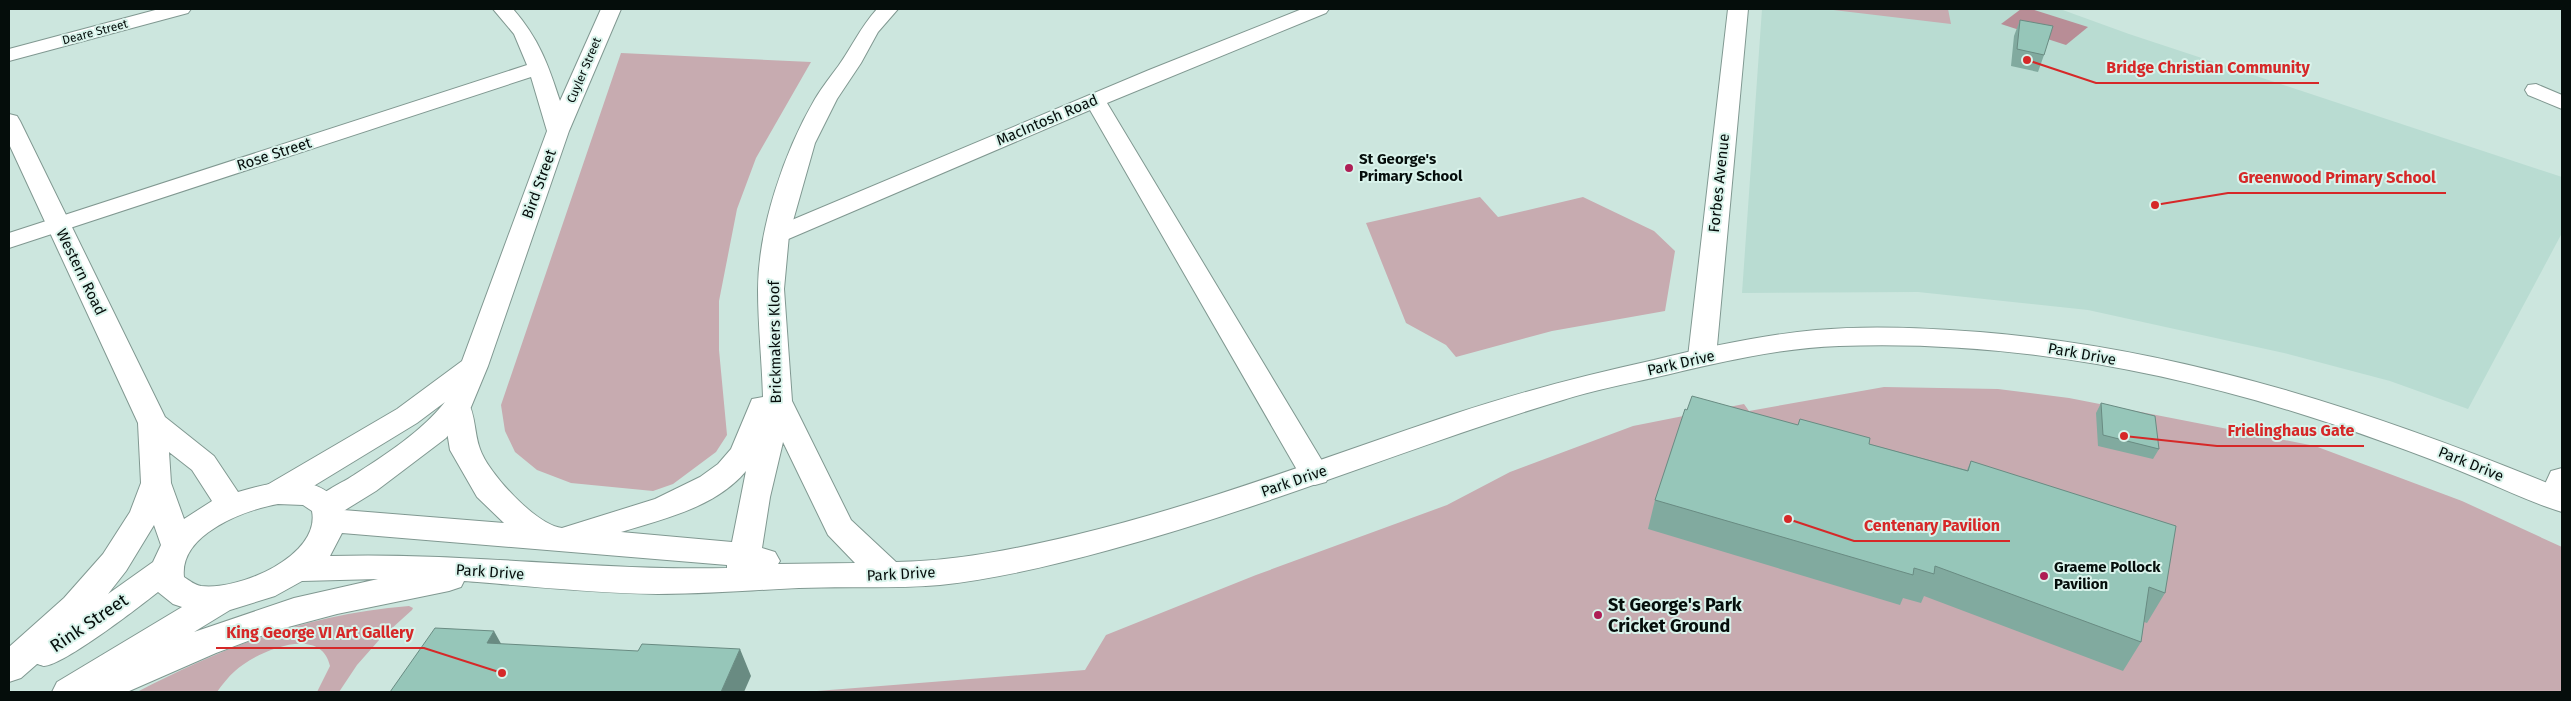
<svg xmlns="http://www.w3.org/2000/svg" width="2571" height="701" viewBox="0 0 2571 701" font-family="'Fira Sans',sans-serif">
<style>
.built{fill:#b9dcd2}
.green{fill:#c7abb0}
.water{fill:#b88d96}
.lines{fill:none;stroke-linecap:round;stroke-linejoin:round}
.street-casing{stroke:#809891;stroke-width:2}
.secondary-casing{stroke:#809891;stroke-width:2}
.street{fill:#fff;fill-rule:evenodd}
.secondary{fill:#fff;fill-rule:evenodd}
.wall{fill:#81aa9f}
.shaded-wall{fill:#698b82}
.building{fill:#96c6b9;stroke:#698b82}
.poi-dot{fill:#ae1e55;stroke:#d9f3eb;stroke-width:2}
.labels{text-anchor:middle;stroke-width:4;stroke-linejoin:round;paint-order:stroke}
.far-street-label{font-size:12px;fill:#050d0b;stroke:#d9f3eb}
.street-label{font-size:15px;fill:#050d0b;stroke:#d9f3eb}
.poi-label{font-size:15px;font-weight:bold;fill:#050d0b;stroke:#d9f3eb;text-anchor:start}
.near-poi-label{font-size:18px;font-weight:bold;fill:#050d0b;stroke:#d9f3eb;text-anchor:start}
.near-street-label{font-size:18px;fill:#050d0b;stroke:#d9f3eb}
.leader{fill:none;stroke:#d62828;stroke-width:2}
.callout-dot{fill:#d62828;stroke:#d9f3eb;stroke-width:2}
.callout-label{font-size:16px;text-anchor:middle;font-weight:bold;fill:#d62828;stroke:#d9f3eb;stroke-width:4;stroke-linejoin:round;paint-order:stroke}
</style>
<rect width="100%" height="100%" fill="#cce6de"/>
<!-- built -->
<path class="built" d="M 1762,9 L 2060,9 L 2129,34 L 2562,177 L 2562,233 L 2468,409 L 2390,381 L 2284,353 L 2088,310 L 1918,292 L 1742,293 Z"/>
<!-- green -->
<path class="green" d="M 1825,9 L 1948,9 L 1951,24 Z
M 621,53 L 811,62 L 756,158 L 737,209 L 719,301 L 719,350 L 727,435 L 716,452 L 673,484 L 653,491 L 571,483 L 537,470 L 515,452 L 505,431 L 501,405 Z
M 1480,197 L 1498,217 L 1583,197 L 1654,231 L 1675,251 L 1665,311 L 1552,331 L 1456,357 L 1446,345 L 1406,323 L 1366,223 Z
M 1884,387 L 1998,389 L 2069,398 L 2315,446 L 2462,501 L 2562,547 L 2562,692 L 804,692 L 1085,670 L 1106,635 L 1256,575 L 1447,505 L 1510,472 L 1633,426 L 1744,404 L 1749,411 Z
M 409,606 L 413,608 L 412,610 L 380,639 L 357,665 L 339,692 L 317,692 L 330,666 C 321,623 255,652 235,671 C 228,677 222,685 217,692 L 137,692 C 226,646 308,614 409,606 Z"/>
<!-- water -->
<path class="water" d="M 2021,9 L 2031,9 L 2088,27 L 2066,45 L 2001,24 Z"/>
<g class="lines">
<!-- street casing -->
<g class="street-casing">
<path id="street" d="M 159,9 L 191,9 L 188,13 L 9,61 L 9,49 Z
M 493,9 L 513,9 C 539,39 548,64 560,101 L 601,9 L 621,9 L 569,131 L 488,366 L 471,407 L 446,438 L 376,491 L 337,515 L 326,518 L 315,515 L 310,507 C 319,492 339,485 354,475 C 385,455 421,432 445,402 L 417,423 L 289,501 L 278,504 L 267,501 L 263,493 L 267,485 L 397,409 L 462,361 L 547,131 L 531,77 L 9,248 L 9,233 L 527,65 L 514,34 Z
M 1302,9 L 1329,9 L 1326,13 L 1107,103 L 1330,474 L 1326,482 L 1315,485 L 1304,482 L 1090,110 L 786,240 L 777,242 L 768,240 L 765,235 L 768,230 L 1149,70 Z
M 1728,9 L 1748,9 L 1716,357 L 1712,363 L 1702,366 L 1692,363 L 1688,357 Z
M 2536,84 L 2562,95 L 2562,109 L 2528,95 L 2525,90 L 2528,85 Z
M 2562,468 L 2562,506 L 2554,508 L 2543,505 L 2539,497 L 2551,471 Z"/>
</g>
<!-- secondary casing -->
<g class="secondary-casing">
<path id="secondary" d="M 877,9 L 898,9 L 878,32 L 861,63 L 837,99 L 815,143 L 789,235 L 784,289 L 792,401 L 851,520 L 896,562 C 956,561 1016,549 1075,535 C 1204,504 1328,456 1454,414 C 1520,392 1586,375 1654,360 C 1707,347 1761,335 1816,330 C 1870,325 1926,328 1980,332 C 2182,348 2376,412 2562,489 L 2562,512 C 2535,504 2508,491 2482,480 C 2449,466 2415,453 2381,441 C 2208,378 2024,339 1839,346 C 1778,348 1717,363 1657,377 C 1626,384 1594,390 1563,400 C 1410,446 1263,509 1109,550 C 1054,565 997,579 940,585 C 893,589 847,586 799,588 C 752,590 706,594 658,594 C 593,593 528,586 464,581 L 461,587 L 449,591 L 337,614 L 277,630 L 216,653 L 127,692 L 52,692 L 57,682 L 182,607 L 173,604 L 158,592 C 139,607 64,665 44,666 C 43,666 38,664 37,664 L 21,678 L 9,682 L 9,647 L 64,598 L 103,554 L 130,512 L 141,483 L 138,423 L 9,144 L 9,114 L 17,116 L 20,121 L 165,417 L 214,456 L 238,492 C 274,481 321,470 343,510 L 504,523 L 477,497 L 450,450 L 443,407 L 447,400 L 457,397 L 467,400 C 476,415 474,433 480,449 C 488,473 536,525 562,528 L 655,499 L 700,477 L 718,464 L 731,449 L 752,399 L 763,397 C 762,361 758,326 758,290 C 758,229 784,152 815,99 C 822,87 831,76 839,65 C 853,45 860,28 877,9 ZM 783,442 L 828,535 L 855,563 L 778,564 L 780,561 L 775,552 L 762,548 L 770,497 ZM 169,452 L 192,470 L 212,501 L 184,519 L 171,483 ZM 746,471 L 732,542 L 621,532 C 664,519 716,507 746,471 ZM 278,504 L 303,505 L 312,511 C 321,556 238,591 201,586 C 195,585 190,581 184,577 C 179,534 245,510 278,504 ZM 154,525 L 161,545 L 153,562 L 108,594 L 126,571 ZM 342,533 L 727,565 L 727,568 C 594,571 462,552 330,556 ZM 378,579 L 294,598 L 194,632 L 230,610 L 275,596 L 302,581 Z"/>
</g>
<!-- street -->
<use href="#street" class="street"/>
<!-- secondary -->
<use href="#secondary" class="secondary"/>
</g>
<!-- wall -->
<path class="wall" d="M 2020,20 L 2044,55 L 2038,72 L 2011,66 L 2014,36 Z
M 2101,403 L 2159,449 L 2153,459 L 2098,446 L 2096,413 Z
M 1687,410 L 1869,444 L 1967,470 L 1971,461 L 2165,593 L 2147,623 L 2144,622 L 2141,642 L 2123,671 L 1924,596 L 1921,603 L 1903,598 L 1900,605 L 1648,529 L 1655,500 Z"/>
<!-- shaded-wall -->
<path class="shaded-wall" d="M 494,631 L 509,658 L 487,643 Z
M 740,649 L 751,676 L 744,692 L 721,692 Z"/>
<!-- building -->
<path class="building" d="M 2020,20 L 2053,26 L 2044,55 L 2017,49 Z
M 1692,396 L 1798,425 L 1800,419 L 1870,438 L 1869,444 L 1968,471 L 1971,461 L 2176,526 L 2165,593 L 2149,587 L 2141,642 L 1935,566 L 1934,574 L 1914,568 L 1913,575 L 1655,500 L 1685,409 L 1687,410 Z
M 2101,403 L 2155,416 L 2159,449 L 2103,435 Z
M 435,628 L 494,631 L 487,643 L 638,651 L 642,644 L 740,649 L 721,692 L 390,692 Z"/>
<!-- markers -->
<g class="poi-dot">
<circle cx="1349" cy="168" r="5"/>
<circle cx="2044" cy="576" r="5"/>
<circle cx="1598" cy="615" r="5"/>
</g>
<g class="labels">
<!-- far-street labels -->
<g class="far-street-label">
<text transform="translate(95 32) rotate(-15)" y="4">Deare Street</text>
<text transform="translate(584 70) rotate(-67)" y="4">Cuyler Street</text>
</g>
<!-- street labels -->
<g class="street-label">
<text transform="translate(1047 120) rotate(-23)" y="5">MacIntosh Road</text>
<text transform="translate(274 154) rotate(-18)" y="5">Rose Street</text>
<text transform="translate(1719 183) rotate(-84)" y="5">Forbes Avenue</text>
<text transform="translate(539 184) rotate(-70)" y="5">Bird Street</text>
<text transform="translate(81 272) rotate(64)" y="5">Western Road</text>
<text transform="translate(775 342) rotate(-91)" y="5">Brickmakers Kloof</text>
<text transform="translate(2082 354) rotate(10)" y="5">Park Drive</text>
<text transform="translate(1681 363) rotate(-13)" y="5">Park Drive</text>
<text transform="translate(2471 464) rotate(22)" y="5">Park Drive</text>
<text transform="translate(1294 481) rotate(-19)" y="5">Park Drive</text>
<text transform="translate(490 572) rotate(4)" y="5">Park Drive</text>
<text transform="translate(901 574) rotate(-3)" y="5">Park Drive</text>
</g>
<!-- poi labels -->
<g class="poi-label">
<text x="1359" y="164">St George's<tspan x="1359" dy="17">Primary School</tspan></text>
<text x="2054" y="572">Graeme Pollock<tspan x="2054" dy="17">Pavilion</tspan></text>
</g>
<!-- near-poi labels -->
<g class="near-poi-label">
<text x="1608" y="611">St George's Park<tspan x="1608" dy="21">Cricket Ground</tspan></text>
</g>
<!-- near-street labels -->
<g class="near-street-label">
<text transform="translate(89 623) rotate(-34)" y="6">Rink Street</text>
</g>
</g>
<!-- callouts -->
<path class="leader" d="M2027 60L2096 83H2319M2155 205L2228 193H2446M2124 436L2217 446H2364M1788 519L1854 541H2010M502 673L424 648H216"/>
<g class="callout-dot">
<circle cx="2027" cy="60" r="5"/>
<circle cx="2155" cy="205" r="5"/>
<circle cx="2124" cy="436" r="5"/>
<circle cx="1788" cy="519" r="5"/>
<circle cx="502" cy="673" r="5"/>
</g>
<g class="callout-label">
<text x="2208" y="73">Bridge Christian Community</text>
<text x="2337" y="183">Greenwood Primary School</text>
<text x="2291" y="436">Frielinghaus Gate</text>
<text x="1932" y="531">Centenary Pavilion</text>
<text x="320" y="638">King George VI Art Gallery</text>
</g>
<!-- border -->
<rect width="2571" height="701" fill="none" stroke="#050d0b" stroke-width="20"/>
</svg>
